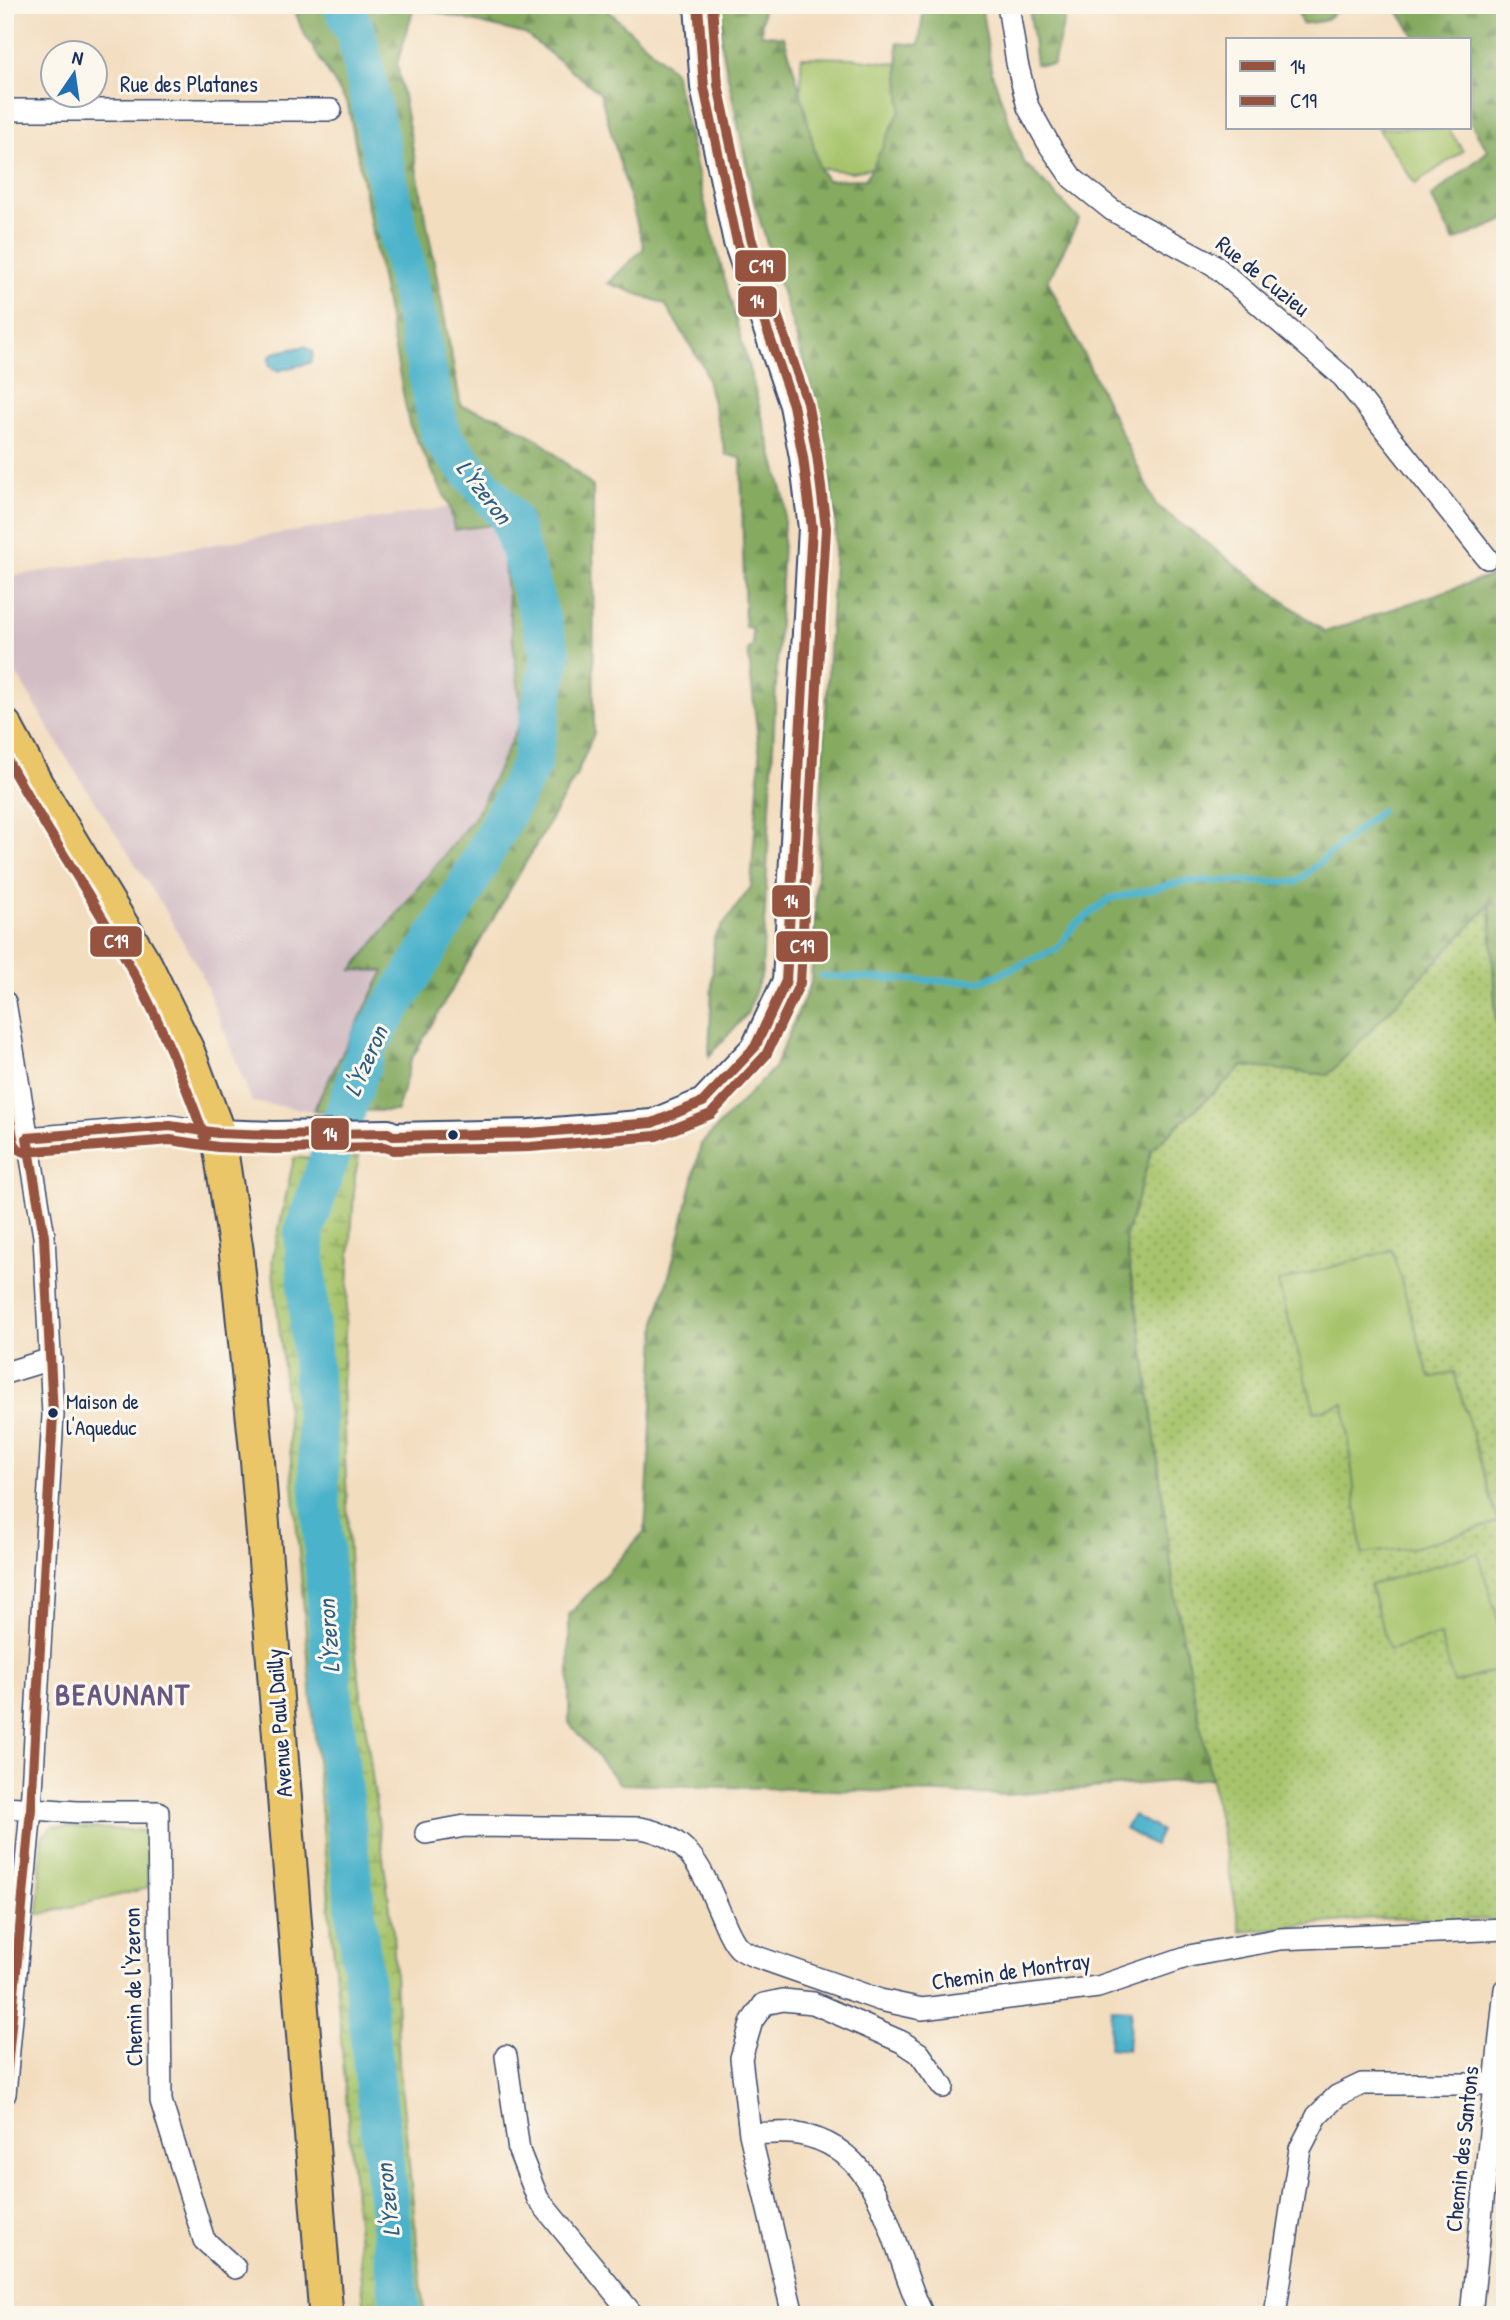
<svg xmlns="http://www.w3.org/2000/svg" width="1510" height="2320" viewBox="0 0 1510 2320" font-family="'Patrick Hand',sans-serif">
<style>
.industrial{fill:#d2bdc5}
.grass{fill:url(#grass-dots);stroke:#617a65;stroke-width:2}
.forest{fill:url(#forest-firs);stroke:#506c5f;stroke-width:2}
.wetland{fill:url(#wetland-marsh);stroke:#617a65;stroke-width:2}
.green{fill:#a7c46c;stroke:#617a65;stroke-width:2}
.water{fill:#4cb2cb;stroke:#347094;stroke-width:2}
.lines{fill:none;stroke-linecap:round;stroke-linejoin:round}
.stream{stroke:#4cb2cb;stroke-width:7}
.river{stroke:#4cb2cb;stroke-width:40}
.minor-casing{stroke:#3b496d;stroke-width:24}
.tertiary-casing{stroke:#3b496d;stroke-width:30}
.primary-casing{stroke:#3b496d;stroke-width:37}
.minor{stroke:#fff;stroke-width:21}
.tertiary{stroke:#fff;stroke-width:26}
.primary{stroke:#ebc669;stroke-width:33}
.bus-1-casing{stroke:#fbf7ec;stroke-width:16}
.bus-2-casing{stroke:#fbf7ec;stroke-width:16}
.bus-1{stroke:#965340;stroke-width:10}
.bus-2{stroke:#965340;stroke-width:10}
.bus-dot{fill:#1b2f5e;stroke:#fbf7ec;stroke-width:2.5}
.labels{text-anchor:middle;stroke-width:6;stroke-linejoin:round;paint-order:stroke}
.bus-label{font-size:21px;fill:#1b2f5e;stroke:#fbf7ec;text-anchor:start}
.street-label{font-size:23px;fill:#1b2f5e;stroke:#fbf7ec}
.water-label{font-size:24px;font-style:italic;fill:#2c5d84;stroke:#fbf7ec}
.district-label{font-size:30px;font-weight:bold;letter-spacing:2px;fill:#675782;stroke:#fbf7ec}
.line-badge{stroke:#fbf7ec;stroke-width:2.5}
.badge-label{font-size:19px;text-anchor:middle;font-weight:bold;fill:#fff}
</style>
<defs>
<pattern id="grass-dots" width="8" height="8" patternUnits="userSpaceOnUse" patternTransform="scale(1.75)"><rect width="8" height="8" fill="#a7c46c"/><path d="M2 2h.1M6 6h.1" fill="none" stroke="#87a05c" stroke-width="1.8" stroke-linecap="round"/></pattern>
<pattern id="forest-firs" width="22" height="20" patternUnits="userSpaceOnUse" patternTransform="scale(1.75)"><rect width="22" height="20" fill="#85aa60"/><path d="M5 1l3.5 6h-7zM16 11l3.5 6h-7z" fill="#6c8b52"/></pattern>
<pattern id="wetland-marsh" width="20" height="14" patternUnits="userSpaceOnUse" patternTransform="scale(1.75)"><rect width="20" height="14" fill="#a7c46c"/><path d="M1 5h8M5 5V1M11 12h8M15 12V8" fill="none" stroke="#87a05c"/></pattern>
</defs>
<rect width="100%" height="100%" fill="#fbf7ec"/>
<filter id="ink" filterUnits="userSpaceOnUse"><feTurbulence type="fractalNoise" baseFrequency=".0143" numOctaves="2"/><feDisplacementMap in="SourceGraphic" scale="14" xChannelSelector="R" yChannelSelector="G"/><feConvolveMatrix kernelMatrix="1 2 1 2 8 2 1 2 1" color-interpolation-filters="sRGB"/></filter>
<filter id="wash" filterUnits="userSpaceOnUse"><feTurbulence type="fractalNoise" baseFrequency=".00686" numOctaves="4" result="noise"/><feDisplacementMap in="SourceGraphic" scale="28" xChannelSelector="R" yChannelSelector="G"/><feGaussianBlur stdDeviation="1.57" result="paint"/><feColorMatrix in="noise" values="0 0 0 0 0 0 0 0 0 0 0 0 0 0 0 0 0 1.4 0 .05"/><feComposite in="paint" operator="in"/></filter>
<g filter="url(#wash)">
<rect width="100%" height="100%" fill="#f3ddbf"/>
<!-- industrial -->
<path class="industrial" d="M 450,507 L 454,530 L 499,523 L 522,718 L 477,814 L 352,969 L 384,970 L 313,1111 L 252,1102 L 201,973 L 164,908 L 71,765 L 16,673 L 5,638 L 5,577 Z"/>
<!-- grass -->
<path class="grass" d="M 1491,904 L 1496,1023 L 1505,1032 L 1505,1920 L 1373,1918 L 1241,1932 L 1176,1603 L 1125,1239 L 1152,1148 L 1243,1066 L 1328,1074 Z"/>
<!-- forest -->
<path class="forest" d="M 293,5 L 602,5 L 674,71 L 709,221 L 785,501 L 762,973 L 747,1014 L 709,1056 L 714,937 L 751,887 L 760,758 L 748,650 L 753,646 L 752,628 L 745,627 L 741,458 L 726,455 L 704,368 L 665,304 L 608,283 L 644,248 L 600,93 L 525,34 L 414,7 L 397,64 L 461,406 L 501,418 L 539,440 L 593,487 L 594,733 L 576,776 L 411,1060 L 397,1111 L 313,1111 L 384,971 L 352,970 L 477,814 L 522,718 L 499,524 L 454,530 L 450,507 L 409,424 L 348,105 L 302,30 Z
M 723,5 L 763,5 L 761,34 L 784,37 L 801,93 L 819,168 L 827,180 L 866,179 L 901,109 L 897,43 L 919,45 L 924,5 L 981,5 L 992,73 L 1023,161 L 1079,219 L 1048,281 L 1156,505 L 1325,632 L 1505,571 L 1505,1032 L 1496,1023 L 1490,905 L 1328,1075 L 1243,1066 L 1152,1149 L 1125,1239 L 1145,1359 L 1176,1603 L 1211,1778 L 1008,1795 L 620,1784 L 569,1723 L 569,1615 L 645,1531 L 657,1317 L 677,1247 L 701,1144 L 774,1068 L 811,983 L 836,525 L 822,422 L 754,201 L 721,43 Z
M 1029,5 L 1068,5 L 1053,65 L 1036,64 Z
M 1296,5 L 1346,5 L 1323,21 L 1302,24 Z
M 1394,5 L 1505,5 L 1505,220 L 1454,241 L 1431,197 L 1488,151 L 1470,122 L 1470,40 L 1417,40 Z"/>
<!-- wetland -->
<path class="wetland" d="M 359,1157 L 355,1175 L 342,1383 L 352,1626 L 393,1931 L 399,2063 L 424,2315 L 365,2315 L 281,1344 L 272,1261 L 294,1158 Z"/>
<!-- green -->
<path class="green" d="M 801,57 L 853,58 L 898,64 L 901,109 L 872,168 L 852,172 L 819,168 L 801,93 Z
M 1378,128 L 1448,128 L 1463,151 L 1415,184 Z
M 1392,1250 L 1430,1378 L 1454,1372 L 1498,1522 L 1416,1547 L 1362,1554 L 1344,1404 L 1315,1412 L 1278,1282 Z
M 1478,1553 L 1505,1644 L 1505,1668 L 1454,1683 L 1440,1635 L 1389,1650 L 1370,1585 Z
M 53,1826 L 147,1831 L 148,1888 L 38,1915 L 42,1837 Z"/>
<!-- water -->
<path class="water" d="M 305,346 L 313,352 L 312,360 L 309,363 L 277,371 L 270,367 L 269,358 L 274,353 Z
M 1133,1815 L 1161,1831 L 1154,1845 L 1125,1829 Z
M 1111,2009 L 1131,2010 L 1128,2050 L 1109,2048 Z"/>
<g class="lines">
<!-- stream -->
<path class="stream" d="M 821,976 L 945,981 L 983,981 L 1057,949 L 1073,927 L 1109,899 L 1187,881 L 1297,882 L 1380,811"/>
<!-- river -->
<path class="river" d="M 343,5 L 357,36 L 441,437 L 510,518 L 551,654 L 531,765 L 461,897 L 368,1045 L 304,1232 L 334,1717 L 401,2315"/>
</g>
</g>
<g filter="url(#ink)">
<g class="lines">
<!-- minor casing -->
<g class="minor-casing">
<path id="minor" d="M 1008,5 L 1017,63 L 1028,107 L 1050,146 L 1072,178 L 1112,210 L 1214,265 L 1343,377 L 1487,558
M 5,110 L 331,110
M 5,1002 L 44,1236 L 53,1415 L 31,1809 L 5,2094
M 27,1138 L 170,1126 L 218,1133
M 5,1373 L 51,1359
M 5,1807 L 77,1812 L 158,1812 L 161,2101 L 204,2240 L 235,2268
M 426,1833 L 465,1826 L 640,1828 C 694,1837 703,1875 723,1919 C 727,1929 732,1941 739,1948 C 743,1951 749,1954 754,1956 L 880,2000 L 922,2009 L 1098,1987 L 1189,1956 L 1280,1939 L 1505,1929
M 506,2056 L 519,2151 L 538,2199 L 633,2315
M 750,2134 C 765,2134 783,2131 798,2134 C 887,2149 889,2248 923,2315
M 793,2315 L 750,2134 L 741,2058 L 752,2021 L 764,2004 L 783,2000 L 813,2003 L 902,2042 L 919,2053 L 943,2087
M 1275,2315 L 1300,2149 L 1317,2116 L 1337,2096 L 1362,2084 L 1495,2084
M 1471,2315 L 1505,1989"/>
</g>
<!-- tertiary casing -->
<g class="tertiary-casing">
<path id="tertiary" d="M 218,1133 L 274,1135 L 388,1133 L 393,1136 L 530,1133 L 652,1123 L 703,1102 L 755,1047 L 786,981 L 812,528 L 803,457 L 793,405 L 737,242 L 704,87 L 698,5"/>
</g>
<!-- primary casing -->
<g class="primary-casing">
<path id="primary" d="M 5,726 L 36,784 L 145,964 L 187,1050 L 218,1133 L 236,1249 L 257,1455 L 326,2315"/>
</g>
<!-- minor -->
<use href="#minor" class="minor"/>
<!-- tertiary -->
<use href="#tertiary" class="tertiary"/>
<!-- primary -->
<use href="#primary" class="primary"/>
<!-- bus-1 casing -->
<g class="bus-1-casing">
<path id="bus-1" d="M 27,1138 L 170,1126 L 218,1133 L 274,1135 L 388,1133 L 393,1136 L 530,1133 L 652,1123 L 703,1102 L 755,1047 L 786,981 L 812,528 L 803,457 L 793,405 L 737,242 L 704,87 L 698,5
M 5,2091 L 31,1809 L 53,1415 L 44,1236 L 27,1138"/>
</g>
<!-- bus-2 casing -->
<g class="bus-2-casing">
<path id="bus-2" d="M 5,756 C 45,830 94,898 133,972 C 162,1025 184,1081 205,1138
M 5,1091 L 14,1143 L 18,1149 L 25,1152 L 170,1140 L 218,1147 L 274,1149 L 384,1147 L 393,1150 L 530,1147 L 656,1136 L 711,1114 L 766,1055 L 800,983 L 826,528 L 817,455 L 807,402 L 751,238 L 718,85 L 712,5"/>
</g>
<!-- bus-1 -->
<use href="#bus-1" class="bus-1"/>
<!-- bus-2 -->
<use href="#bus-2" class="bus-2"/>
</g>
</g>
<!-- markers -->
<g class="bus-dot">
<circle cx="453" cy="1135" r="6"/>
<circle cx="53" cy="1413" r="6"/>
</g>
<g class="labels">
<!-- bus labels -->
<g class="bus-label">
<text x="66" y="1409">Maison de<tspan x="66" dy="26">l'Aqueduc</tspan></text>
</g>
<!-- street labels -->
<g class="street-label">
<text x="189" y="92">Rue des Platanes</text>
<text transform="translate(1263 276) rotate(39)" y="8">Rue de Cuzieu</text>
<text transform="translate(279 1723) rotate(-94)" y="8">Avenue Paul Dailly</text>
<text transform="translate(1011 1971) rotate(-8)" y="8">Chemin de Montray</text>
<text transform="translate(133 1987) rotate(-91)" y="8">Chemin de l'Yzeron</text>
<text transform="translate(1462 2149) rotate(-84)" y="8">Chemin des Santons</text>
</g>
<!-- water labels -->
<g class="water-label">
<text transform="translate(484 492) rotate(52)" y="8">L'Yzeron</text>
<text transform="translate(366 1061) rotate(-66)" y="8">L'Yzeron</text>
<text transform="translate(329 1636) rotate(-94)" y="8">L'Yzeron</text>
<text transform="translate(388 2200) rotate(-96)" y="8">L'Yzeron</text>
</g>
<!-- district labels -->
<g class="district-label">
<text x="123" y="1705">BEAUNANT</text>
</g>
</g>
<g class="line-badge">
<rect x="734" y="249" width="53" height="34" rx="7" fill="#965340"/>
<rect x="737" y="285" width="41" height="33" rx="7" fill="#965340"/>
<rect x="771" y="884" width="40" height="34" rx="7" fill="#965340"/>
<rect x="89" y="925" width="54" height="33" rx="7" fill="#965340"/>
<rect x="775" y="930" width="54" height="33" rx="7" fill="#965340"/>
<rect x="310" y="1117" width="40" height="34" rx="7" fill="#965340"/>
</g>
<g class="badge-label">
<text x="761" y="273">C19</text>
<text x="757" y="308">14</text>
<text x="791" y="908">14</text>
<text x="116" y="948">C19</text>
<text x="802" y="953">C19</text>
<text x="330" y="1141">14</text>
</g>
<!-- margin -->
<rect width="1510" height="2320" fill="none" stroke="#fbf7ec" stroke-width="28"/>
<!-- legend -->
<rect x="1226" y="38" width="245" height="91" fill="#fbf7ec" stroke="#a1a7b3" stroke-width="2"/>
<rect x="1240" y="61" width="35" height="10" fill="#965340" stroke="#a1a7b3" stroke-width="2"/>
<text x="1290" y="74" font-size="21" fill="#1b2f5e">14</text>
<rect x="1240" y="96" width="35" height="10" fill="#965340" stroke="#a1a7b3" stroke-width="2"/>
<text x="1290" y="108" font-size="21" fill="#1b2f5e">C19</text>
<!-- north arrow -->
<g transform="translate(74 74) rotate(13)"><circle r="33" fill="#fbf7ec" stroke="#a1a7b3" stroke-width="2"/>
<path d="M0-5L12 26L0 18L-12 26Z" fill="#1f6fb2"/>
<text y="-10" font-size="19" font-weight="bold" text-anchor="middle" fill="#1b2f5e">N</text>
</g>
</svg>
